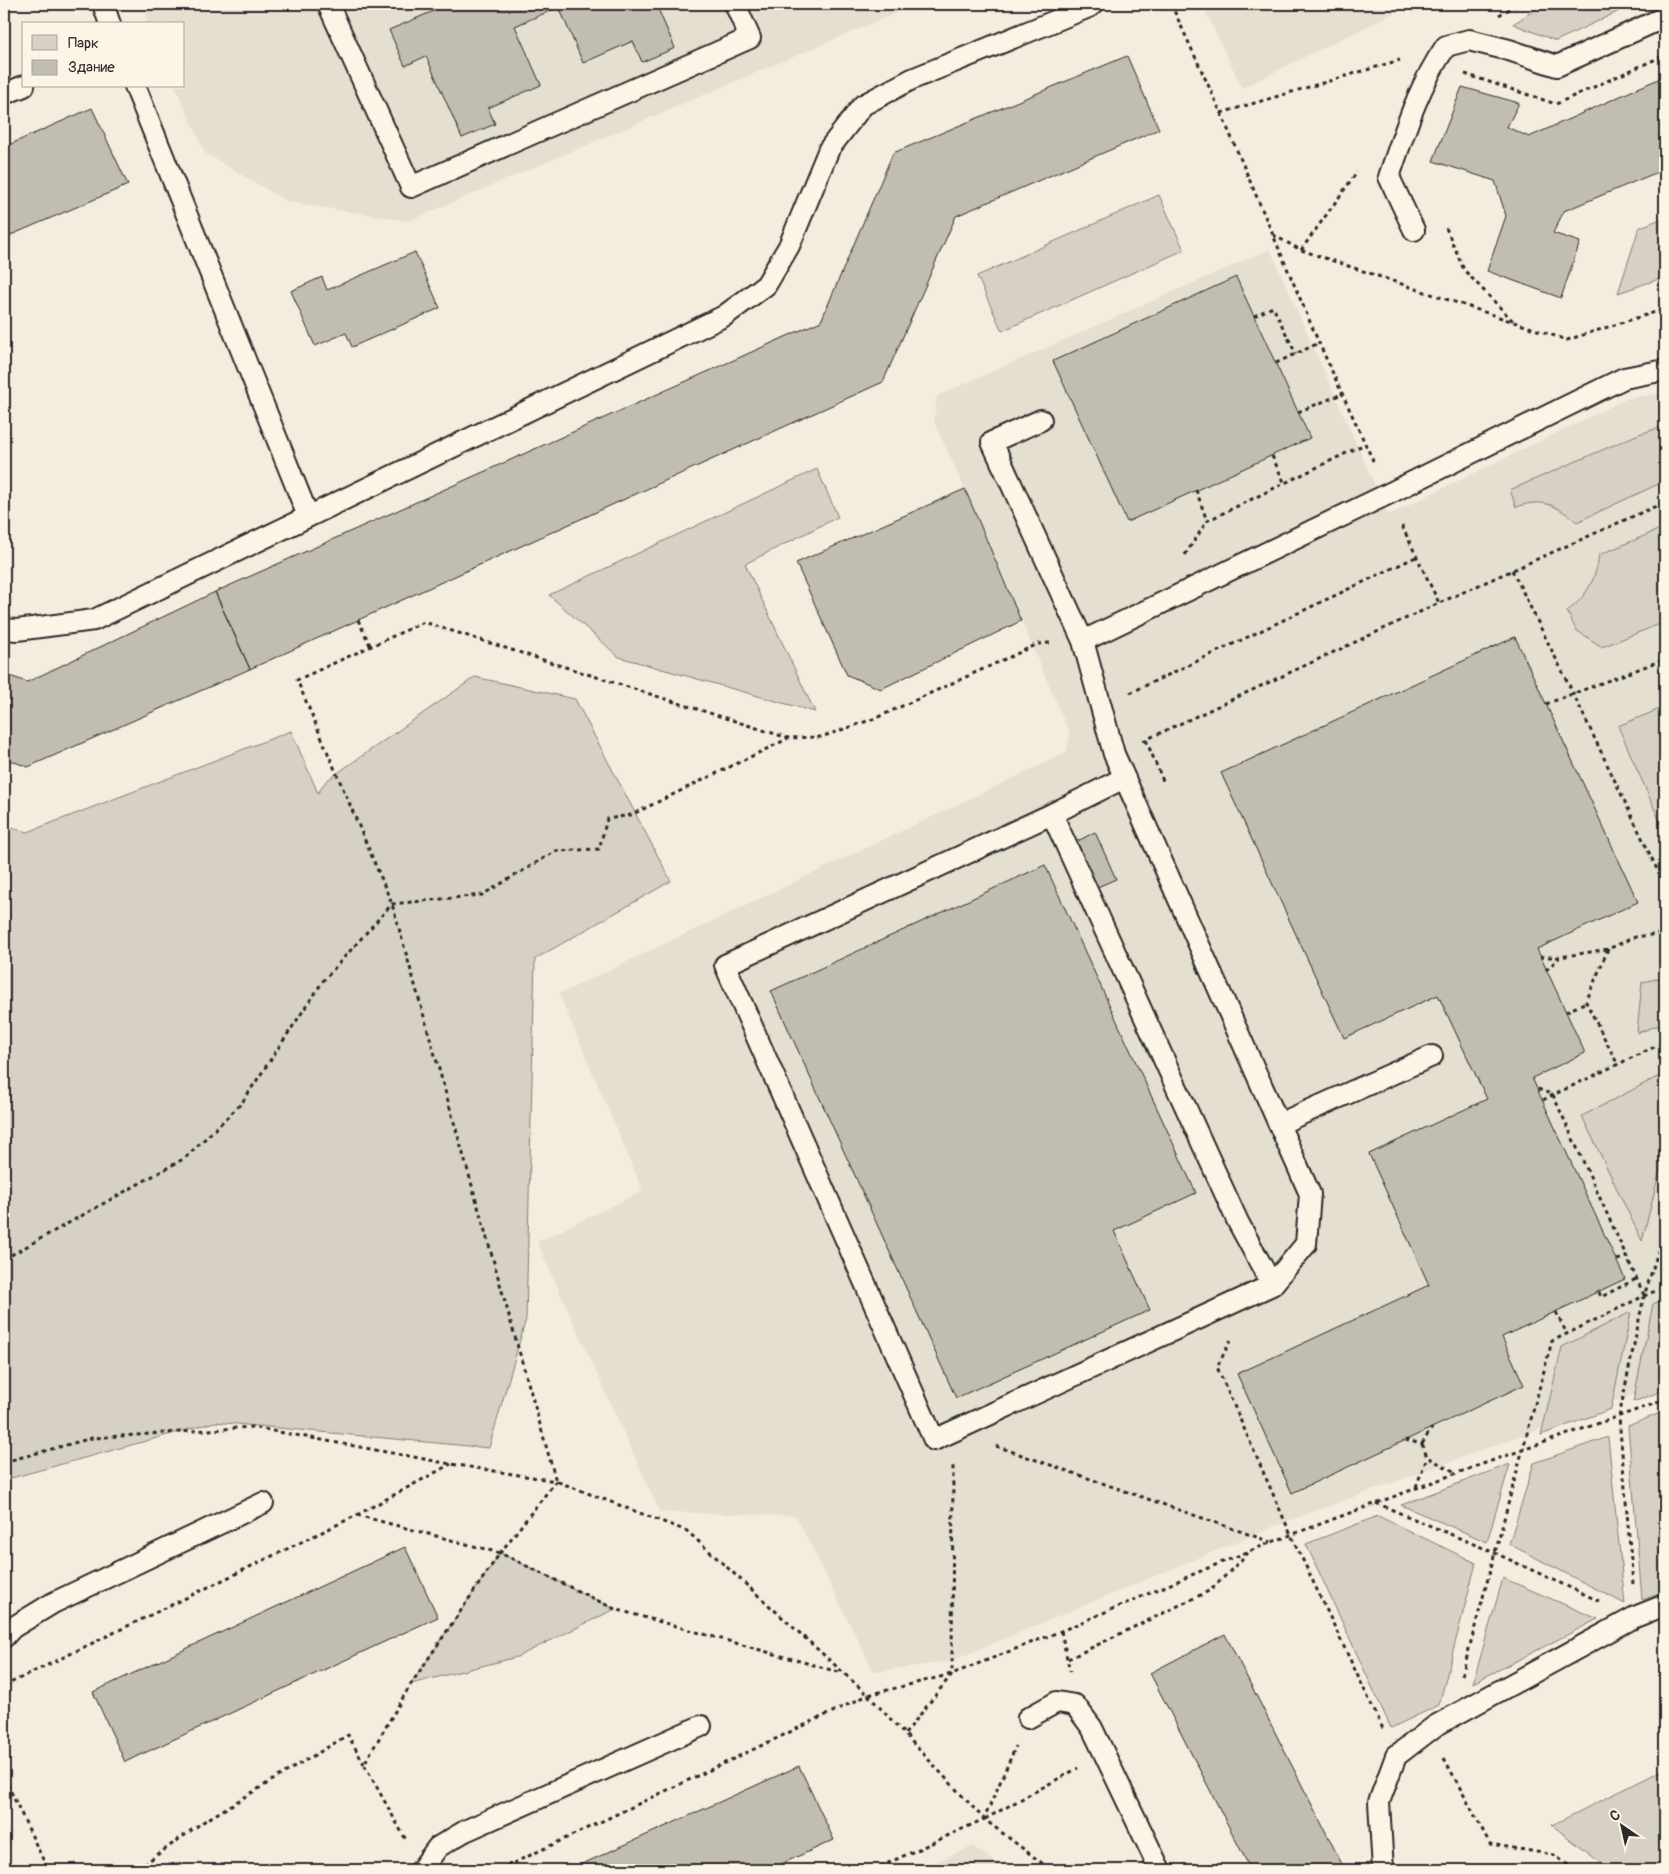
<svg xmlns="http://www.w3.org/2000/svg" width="1669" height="1874" viewBox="0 0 1669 1874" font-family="Pangolin,sans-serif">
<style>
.built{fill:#e5dfd0}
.green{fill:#d6d1c4;stroke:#807e78}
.building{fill:#c2bdb1;stroke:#2b2b2b}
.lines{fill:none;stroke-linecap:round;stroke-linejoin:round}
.lane-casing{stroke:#2b2b2b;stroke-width:24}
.path{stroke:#2b2b2b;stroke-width:3;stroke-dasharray:4 4;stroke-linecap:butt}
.lane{stroke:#fcf5e5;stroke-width:20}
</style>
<rect width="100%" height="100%" fill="#f4edde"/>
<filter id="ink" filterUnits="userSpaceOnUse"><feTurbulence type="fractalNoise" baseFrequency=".02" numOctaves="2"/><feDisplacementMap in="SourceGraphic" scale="10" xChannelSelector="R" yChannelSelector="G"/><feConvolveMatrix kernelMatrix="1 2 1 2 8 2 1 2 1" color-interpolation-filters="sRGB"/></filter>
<g filter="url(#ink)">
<!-- built -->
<path class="built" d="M 147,4 L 917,4 L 409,221 L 288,202 L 205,153 L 175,86 L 184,86 L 184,24 L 147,24 Z
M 1202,4 L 1412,4 L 1242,88 Z
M 1270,249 L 1388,515 L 1628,398 L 1665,393 L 1665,1383 L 1275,1526 L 951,1661 L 874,1672 L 796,1516 L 660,1512 L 537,1242 L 643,1191 L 559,994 L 1066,753 L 1070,734 L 965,489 L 934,422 L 937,396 Z
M 972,1846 L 1008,1870 L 919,1870 Z"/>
<!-- green -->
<path class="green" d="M 1544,4 L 1634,4 L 1556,41 L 1513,24 Z
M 1159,195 L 1184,250 L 1002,331 L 977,276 Z
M 1665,217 L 1665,277 L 1618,293 L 1639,228 Z
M 1665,426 L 1665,481 L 1577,522 C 1554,504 1544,498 1516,507 L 1510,490 L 1639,434 Z
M 817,469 L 838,517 L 745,564 L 815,712 L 619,657 L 549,595 Z
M 1665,527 L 1665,622 L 1602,647 L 1576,630 L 1567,611 C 1587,597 1596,578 1599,555 Z
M 475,677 L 575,699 L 671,881 L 535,959 L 526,1319 L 489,1448 L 215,1422 L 4,1480 L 4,826 L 28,832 L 291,731 L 318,793 L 326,781 Z
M 1665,707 L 1665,833 L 1618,726 Z
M 1665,977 L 1665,1023 L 1637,1033 L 1642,982 Z
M 1665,1073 L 1665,1150 L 1642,1241 L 1582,1116 Z
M 1665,1299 L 1665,1390 L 1633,1402 L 1653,1304 Z
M 1631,1312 L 1611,1409 L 1541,1435 L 1562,1347 Z
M 1665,1411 L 1665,1592 L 1642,1600 L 1628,1426 Z
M 1608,1437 L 1625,1604 L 1509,1544 L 1534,1463 Z
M 1510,1464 L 1487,1542 L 1401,1505 Z
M 1378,1516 L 1476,1563 L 1439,1705 L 1391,1728 L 1306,1544 Z
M 500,1553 L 615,1609 L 517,1657 L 411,1684 Z
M 1503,1578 L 1598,1619 L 1473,1683 Z
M 1665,1769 L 1665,1870 L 1610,1870 L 1552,1825 Z"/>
<!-- building -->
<path class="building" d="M 450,4 L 656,4 L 675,48 L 642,62 L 633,41 L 583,63 L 559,7 L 515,26 L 541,85 L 488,108 L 495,124 L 462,138 L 426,56 L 405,66 L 389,30 Z
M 1127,56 L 1159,129 L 956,216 L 883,382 L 250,669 L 215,592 L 821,321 L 893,153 Z
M 1665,76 L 1665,169 L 1564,211 L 1553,233 L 1580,242 L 1561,298 L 1487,271 L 1506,216 L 1495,181 L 1433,161 L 1462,87 L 1519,103 L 1507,127 L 1529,137 Z
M 92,108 L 128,185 L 4,238 L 4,147 Z
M 415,252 L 440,308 L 352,347 L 346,333 L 315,346 L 291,291 L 322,277 L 327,290 Z
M 1236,277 L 1310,438 L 1127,522 L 1053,361 Z
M 965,489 L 1021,621 L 881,689 L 847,675 L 796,563 Z
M 215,592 L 250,669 L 28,767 L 4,758 L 4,674 L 27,682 Z
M 1515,637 L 1638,902 L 1537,949 L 1585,1053 L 1532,1078 L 1625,1279 L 1502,1337 L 1524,1385 L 1292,1493 L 1237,1374 L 1429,1285 L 1369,1154 L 1487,1099 L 1438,995 L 1344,1038 L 1221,773 Z
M 1095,832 L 1116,879 L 1095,888 L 1074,843 Z
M 1045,865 L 1196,1193 L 1114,1231 L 1150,1310 L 956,1398 L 771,991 Z
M 405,1547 L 438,1617 L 125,1762 L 93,1692 Z
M 1225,1634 L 1343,1866 L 1334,1870 L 1251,1870 L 1150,1673 Z
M 799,1766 L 834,1840 L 768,1870 L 569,1870 Z"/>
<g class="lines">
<!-- lane casing -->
<g class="lane-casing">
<path id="lane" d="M 103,4 L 110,24
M 328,4 L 411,187 L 750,38 L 735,4
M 135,86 L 308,516
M 4,94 L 24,86
M 1414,230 L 1389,177 C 1405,130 1418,87 1446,46 L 1469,40 L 1509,50 L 1557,66 L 1665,17
M 1041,420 L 992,442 L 1083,641
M 4,629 L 17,630 L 94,620 L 724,316 L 766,285 L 789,246 L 829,149 L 863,105 L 912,79 L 1089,7 L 1093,4
M 1124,778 L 1052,814 L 725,965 L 934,1440 L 1272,1285 L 1306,1244 L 1310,1194 L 1114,754 L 1083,641 L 1388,494 L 1624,378 L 1665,370
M 1052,814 L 1238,1222 L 1272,1285
M 1279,1124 L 1432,1056
M 4,1637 L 12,1628 L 53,1603 L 263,1503
M 1028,1718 L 1057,1702 L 1075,1705 L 1092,1728 L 1160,1870
M 421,1870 L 438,1847 L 465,1831 L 701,1726
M 1383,1870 L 1379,1802 L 1396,1756 L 1435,1726 L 1635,1617 L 1665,1605"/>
</g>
<!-- path -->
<path class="path" d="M 1171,4 L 1221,113 L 1319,343 L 1375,465
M 1499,15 L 1518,4
M 1465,74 L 1556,104 L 1665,55
M 1221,113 L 1400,60
M 1446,228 L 1464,270 L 1513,321
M 1273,235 L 1301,250 L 1567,340 L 1665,309
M 1301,250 L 1357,172
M 1254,316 L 1273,307 L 1296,354
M 1276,363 L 1319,343
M 1298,412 L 1342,394
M 1272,456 L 1285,484
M 1196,490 L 1207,521
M 1402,526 L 1439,603
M 1185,555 L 1207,521 L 1365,444
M 1512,570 L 1573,693 L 1665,886
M 358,620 L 371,647
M 1050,643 L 1038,644 L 876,718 L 821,737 L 788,738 L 424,622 L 297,680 L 392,904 L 556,1481 L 687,1531 L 868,1695 L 952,1674 L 1061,1631 L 1208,1568 L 1272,1542 L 1457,1473 L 1665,1400
M 1130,693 L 1418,556
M 1546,704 L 1665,659
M 1146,740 L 1163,781
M 1143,741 L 1439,603 L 1665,502
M 1608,949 L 1586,1002 L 1617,1063
M 1540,957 L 1560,957 L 1608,949 L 1635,937 L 1665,933
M 1546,970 L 1559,958
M 1566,1012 L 1586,1002
M 1538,1089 L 1553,1095
M 1543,1100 L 1553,1095
M 4,1259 L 185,1158 L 241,1104 L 323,981 L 392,904 L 482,895 L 556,851 L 599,849 L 607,819 L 631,815 L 787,739
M 1617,1260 L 1627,1257
M 1599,1292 L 1601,1297 L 1636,1279
M 1644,1295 L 1553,1095 L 1665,1042
M 1556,1312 L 1567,1334
M 1231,1340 L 1217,1367 L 1291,1535 L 1383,1729
M 1405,1440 L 1422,1444
M 1422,1444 L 1427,1457 L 1457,1473
M 1422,1444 L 1432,1428
M 996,1446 L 1271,1542
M 4,1462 L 92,1438 L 252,1427 L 451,1464 L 556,1481 L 500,1553 L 411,1684 L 364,1764 L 406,1840
M 1416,1487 L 1427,1457
M 1376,1503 L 1495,1553 L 1599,1601
M 357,1515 L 500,1553 L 615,1609 L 842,1673
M 1633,1584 L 1619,1417 L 1644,1296 L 1665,1230
M 1061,1631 L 1070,1672
M 1068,1659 L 1211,1590 L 1248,1553
M 1462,1675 L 1552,1341 L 1644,1296 L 1665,1287
M 4,1686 L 357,1515 L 451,1464
M 905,1734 L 952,1674 L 953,1465
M 1444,1758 L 1490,1844 L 1554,1855 L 1575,1870
M 4,1777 L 48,1870
M 985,1819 L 1078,1768
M 138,1870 L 143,1865 L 203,1822 L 348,1735 L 364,1764
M 499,1870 L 868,1695 L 984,1819 L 1051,1870
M 873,1870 L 984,1819 L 1016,1746"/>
<!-- lane -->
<use href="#lane" class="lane"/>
</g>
</g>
<!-- margin -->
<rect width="1669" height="1874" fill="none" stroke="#fcf5e5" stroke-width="20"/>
<rect x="10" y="10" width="1649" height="1854" fill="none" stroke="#2b2b2b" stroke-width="2" filter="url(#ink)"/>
<!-- legend -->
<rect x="22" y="22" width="162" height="65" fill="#fcf5e5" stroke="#a8a49b"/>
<rect x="32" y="35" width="25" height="15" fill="#d6d1c4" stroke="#a8a49b"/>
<text x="68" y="48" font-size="15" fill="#2b2b2b">Парк</text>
<rect x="32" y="60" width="25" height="15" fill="#c2bdb1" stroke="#a8a49b"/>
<text x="68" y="72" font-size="15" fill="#2b2b2b">Здание</text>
<!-- north arrow -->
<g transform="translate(1622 1826) rotate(326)" stroke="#fcf5e5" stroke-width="4" paint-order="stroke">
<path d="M0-4L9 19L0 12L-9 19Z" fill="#2b2b2b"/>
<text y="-8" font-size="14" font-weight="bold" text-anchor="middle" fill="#2b2b2b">С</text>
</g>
</svg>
